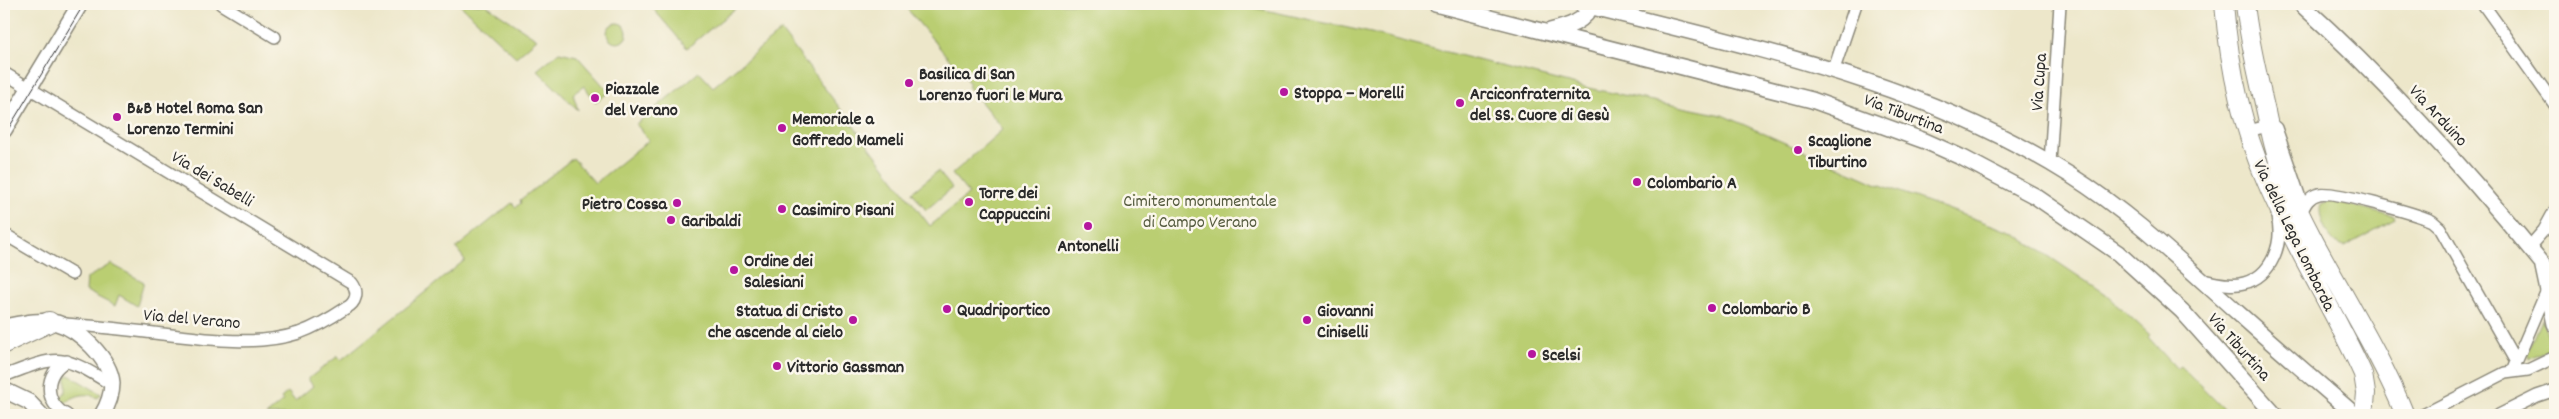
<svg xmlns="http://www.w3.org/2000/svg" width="2559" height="419" viewBox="0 0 2559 419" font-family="Dekko,sans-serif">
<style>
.green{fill:#bace72;stroke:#727c4e}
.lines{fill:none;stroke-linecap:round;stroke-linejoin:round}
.street-casing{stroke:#8c897a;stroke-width:14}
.secondary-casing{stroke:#8c897a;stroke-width:18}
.primary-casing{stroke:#8c897a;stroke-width:20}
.highway-casing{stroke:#8c897a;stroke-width:22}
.street{stroke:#fff;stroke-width:11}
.secondary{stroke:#fff;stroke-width:15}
.primary{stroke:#fff;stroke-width:18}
.highway{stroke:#fff;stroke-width:20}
.tram{stroke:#2b2b2b;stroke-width:1}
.poi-dot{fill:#b5179e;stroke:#fbf7ec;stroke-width:2}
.labels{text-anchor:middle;stroke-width:5;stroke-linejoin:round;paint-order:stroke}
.poi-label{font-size:18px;font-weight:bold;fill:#2b2b2b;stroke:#fbf7ec;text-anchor:start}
.street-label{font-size:18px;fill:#2b2b2b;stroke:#fbf7ec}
.park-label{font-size:18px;fill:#565c40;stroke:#fbf7ec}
</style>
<rect width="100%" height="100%" fill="#fbf7ec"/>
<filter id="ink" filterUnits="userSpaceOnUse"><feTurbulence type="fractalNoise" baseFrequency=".02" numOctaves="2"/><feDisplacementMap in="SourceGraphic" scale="10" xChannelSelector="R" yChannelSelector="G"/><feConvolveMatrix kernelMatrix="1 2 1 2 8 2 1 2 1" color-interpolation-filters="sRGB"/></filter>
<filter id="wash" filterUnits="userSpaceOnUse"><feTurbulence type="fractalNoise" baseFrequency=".0096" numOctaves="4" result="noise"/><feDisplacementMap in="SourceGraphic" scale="20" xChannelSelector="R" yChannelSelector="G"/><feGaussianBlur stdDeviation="1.12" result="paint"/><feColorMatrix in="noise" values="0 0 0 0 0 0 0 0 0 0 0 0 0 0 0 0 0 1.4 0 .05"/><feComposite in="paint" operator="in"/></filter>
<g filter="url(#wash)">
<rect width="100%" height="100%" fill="#ede7ca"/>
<!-- green -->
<path class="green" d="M 459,4 L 485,4 L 537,39 L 516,57 Z
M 649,4 L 737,4 L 736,8 L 687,48 Z
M 903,4 L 1237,4 L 1371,33 L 1588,88 L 1722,115 L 1875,183 L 2014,233 L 2108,296 L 2150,335 L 2148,337 L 2177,369 L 2181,366 L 2230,415 L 266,415 L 283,401 L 281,398 L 288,392 L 295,401 L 313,386 L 308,379 L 338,356 L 341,360 L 465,260 L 456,248 L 512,203 L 516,207 L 521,203 L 520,200 L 573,158 L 595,183 L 649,140 L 636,124 L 699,72 L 713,87 L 781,31 L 930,226 L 969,194 L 952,174 L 1003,129 L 968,86 L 970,84 Z
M607 33a10 10 0 1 1 20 0a10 10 0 1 1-20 0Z
M 559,52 L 577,56 L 609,92 L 596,102 L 584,86 L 573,94 L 578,110 L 537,70 Z
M 938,171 L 952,188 L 926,210 L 912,192 Z
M 2331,200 L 2394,216 L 2395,219 L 2344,247 C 2331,245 2316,217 2321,204 Z
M 111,264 L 144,282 L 137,306 L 119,295 L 115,306 L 86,291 L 87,278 Z
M 2542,320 L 2552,349 L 2530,359 L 2528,352 Z
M 69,375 L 101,394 L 98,398 C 85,391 74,396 63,404 L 59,400 L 66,391 L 66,376 Z"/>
</g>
<g filter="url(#ink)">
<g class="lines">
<!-- street casing -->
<g class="street-casing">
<path id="street" d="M 221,4 L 275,37
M 2483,4 L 2555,105
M 1834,69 L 1856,4
M 4,73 L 352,283 C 359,292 356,303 346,308 C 331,318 316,327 299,333 C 254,347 208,339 162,334 C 129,330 96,326 63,324
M 2248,131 L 2272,125 L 2276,128 L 2301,201
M 2050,163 L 2060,4
M 2301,213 C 2305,204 2309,196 2319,194 C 2332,190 2417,214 2432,221 L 2440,228 L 2516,362
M 4,234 L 72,274
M 2530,246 L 2544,230 L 2555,210
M 2201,280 C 2215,282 2230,287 2244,283 C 2272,276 2284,243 2277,217
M 2514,367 L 2548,288
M 4,376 C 59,355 61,353 112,385
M 67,415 C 43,403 44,372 67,361
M 2423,415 L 2505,373 L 2528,370 L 2555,357
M 2499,415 L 2537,396 L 2555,390"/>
</g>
<!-- secondary casing -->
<g class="secondary-casing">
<path id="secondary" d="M 1435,4 L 1812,100 L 1925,141 L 1963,158 L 2035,196 L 2118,253 L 2182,311 L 2275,415
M 1581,4 C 1749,47 1921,81 2070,175 C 2132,214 2183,264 2237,312 C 2276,347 2316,381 2355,415
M 2301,4 C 2394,88 2476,181 2555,279
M 1550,31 C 1567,27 1586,22 1592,4
M 4,130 L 80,4
M 2543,267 L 2555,324
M 4,327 C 20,324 40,319 57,323 C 79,329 110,359 112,383 C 112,395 108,405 102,415
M 4,390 L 29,402 L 41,415"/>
</g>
<!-- primary casing -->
<g class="primary-casing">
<path id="primary" d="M 2224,4 C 2229,64 2241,125 2266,181 C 2294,247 2333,308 2363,374 L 2366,393 L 2364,415
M 2245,4 C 2249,41 2258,76 2266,112 C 2271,135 2275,156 2284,178 C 2318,260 2372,333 2405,415"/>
</g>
<!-- highway casing -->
<g class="highway-casing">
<path id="highway" d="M 4,343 L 49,322"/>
</g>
<!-- street -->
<use href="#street" class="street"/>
<!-- secondary -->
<use href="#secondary" class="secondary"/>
<!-- primary -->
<use href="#primary" class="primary"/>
<!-- highway -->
<use href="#highway" class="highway"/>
<!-- tram -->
<path class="tram" d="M 4,136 L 84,4"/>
</g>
</g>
<!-- markers -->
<g class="poi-dot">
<circle cx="909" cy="83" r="5"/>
<circle cx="1284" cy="92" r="5"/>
<circle cx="595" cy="98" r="5"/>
<circle cx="1460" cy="103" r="5"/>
<circle cx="117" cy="117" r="5"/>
<circle cx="782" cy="128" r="5"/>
<circle cx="1798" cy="150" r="5"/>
<circle cx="1637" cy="182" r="5"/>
<circle cx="969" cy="202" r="5"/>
<circle cx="677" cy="203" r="5"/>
<circle cx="782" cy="209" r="5"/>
<circle cx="671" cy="220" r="5"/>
<circle cx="1088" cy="226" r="5"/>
<circle cx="734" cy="270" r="5"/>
<circle cx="1712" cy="308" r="5"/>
<circle cx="947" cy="309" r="5"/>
<circle cx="853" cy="320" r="5"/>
<circle cx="1307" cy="320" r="5"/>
<circle cx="1532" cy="354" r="5"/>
<circle cx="777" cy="366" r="5"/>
</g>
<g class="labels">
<!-- poi labels -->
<g class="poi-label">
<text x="919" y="79">Basilica di San<tspan x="919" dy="21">Lorenzo fuori le Mura</tspan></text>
<text x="605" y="94">Piazzale<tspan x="605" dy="21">del Verano</tspan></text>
<text x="1294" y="98">Stoppa – Morelli</text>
<text x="1470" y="99">Arciconfraternita<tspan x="1470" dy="21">del SS. Cuore di Gesù</tspan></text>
<text x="127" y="113">B&amp;B Hotel Roma San<tspan x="127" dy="21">Lorenzo Termini</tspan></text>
<text x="792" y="124">Memoriale a<tspan x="792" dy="21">Goffredo Mameli</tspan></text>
<text x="1808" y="146">Scaglione<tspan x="1808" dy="21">Tiburtino</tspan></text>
<text x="1647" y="188">Colombario A</text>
<text x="979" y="198">Torre dei<tspan x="979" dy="21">Cappuccini</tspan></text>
<text x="667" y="209" text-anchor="end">Pietro Cossa</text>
<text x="792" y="215">Casimiro Pisani</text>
<text x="681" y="226">Garibaldi</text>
<text x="1088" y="251" text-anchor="middle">Antonelli</text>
<text x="744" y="266">Ordine dei<tspan x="744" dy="21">Salesiani</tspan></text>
<text x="1722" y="314">Colombario B</text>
<text x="957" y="315">Quadriportico</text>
<text x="843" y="316" text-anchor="end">Statua di Cristo<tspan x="843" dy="21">che ascende al cielo</tspan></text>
<text x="1317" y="316">Giovanni<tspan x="1317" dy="21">Ciniselli</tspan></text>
<text x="1542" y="360">Scelsi</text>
<text x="787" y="372">Vittorio Gassman</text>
</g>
<!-- street labels -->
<g class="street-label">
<text transform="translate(2038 82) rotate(-86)" y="6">Via Cupa</text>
<text transform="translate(1904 113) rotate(21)" y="6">Via Tiburtina</text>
<text transform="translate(2439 115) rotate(47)" y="6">Via Arduino</text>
<text transform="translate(213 178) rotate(31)" y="6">Via dei Sabelli</text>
<text transform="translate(2295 235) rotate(64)" y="6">Via della Lega Lombarda</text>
<text transform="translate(192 318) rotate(5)" y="6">Via del Verano</text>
<text transform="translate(2240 346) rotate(48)" y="6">Via Tiburtina</text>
</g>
<!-- park labels -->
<g class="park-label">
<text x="1200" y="206">Cimitero monumentale<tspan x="1200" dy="21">di Campo Verano</tspan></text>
</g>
</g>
<!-- margin -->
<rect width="2559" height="419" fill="none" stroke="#fbf7ec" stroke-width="20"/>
</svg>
